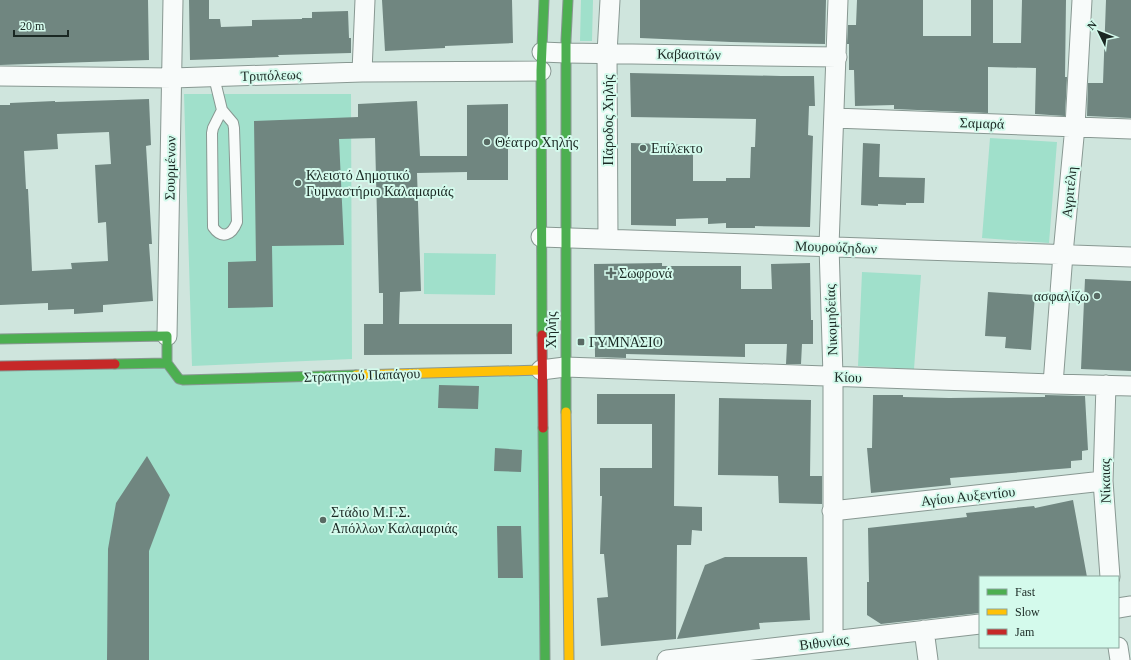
<svg xmlns="http://www.w3.org/2000/svg" width="1131" height="660" viewBox="0 0 1131 660" font-family="Georgia,serif">
<style>
.green{fill:#a0e0cb}
.building{fill:#708680;fill-rule:evenodd}
.lines{fill:none;stroke-linecap:round;stroke-linejoin:round}
.lane-casing{stroke:#889892;stroke-width:12}
.street-casing{stroke:#889892;stroke-width:21}
.fast-casing{stroke:#889892;stroke-width:11}
.slow-casing{stroke:#889892;stroke-width:11}
.jam-casing{stroke:#889892;stroke-width:11}
.lane{stroke:#f8fbfa;stroke-width:10}
.street{stroke:#f8fbfa;stroke-width:19}
.fast{stroke:#4caf50;stroke-width:9}
.slow{stroke:#ffc107;stroke-width:9}
.jam{stroke:#c62828;stroke-width:9}
.poi-dot{fill:#596a64;stroke:#d4faec;stroke-width:1.5}
.labels{text-anchor:middle;stroke-width:4;stroke-linejoin:round;paint-order:stroke}
.street-label{font-size:14px;fill:#1a2823;stroke:#d4faec}
.poi-label{font-size:14px;fill:#1a2823;stroke:#d4faec;text-anchor:start}
</style>
<rect width="100%" height="100%" fill="#cfe5dd"/>
<!-- green -->
<path class="green" d="M 581,0 L 593,0 L 592,41 L 580,41 Z
M 184,94 L 351,94 L 352,359 L 192,366 Z
M 990,138 L 1057,142 L 1049,243 L 982,238 Z
M 424,253 L 496,254 L 495,295 L 424,294 Z
M 862,272 L 921,275 L 914,369 L 858,366 Z
M 165,364 L 181,382 L 541,374 L 541,660 L 0,660 L 0,368 Z"/>
<!-- building -->
<path class="building" d="M 0,0 L 148,0 L 149,60 L 0,65 Z
M 189,0 L 209,0 L 209,19 L 220,19 L 221,27 L 252,26 L 252,20 L 302,19 L 302,18 L 312,18 L 312,12 L 348,11 L 349,38 L 351,38 L 351,53 L 278,55 L 279,57 L 190,60 Z
M 382,0 L 512,0 L 513,43 L 445,46 L 445,48 L 385,51 Z
M 640,0 L 826,0 L 825,44 L 731,42 L 640,38 Z
M 857,0 L 923,0 L 923,36 L 971,36 L 971,0 L 993,0 L 993,43 L 1021,43 L 1022,0 L 1066,0 L 1065,77 L 1067,77 L 1065,116 L 1035,114 L 1036,68 L 988,67 L 988,113 L 894,109 L 894,105 L 855,106 L 854,70 L 849,70 L 849,44 L 847,44 L 848,25 L 856,25 Z
M 1106,0 L 1131,0 L 1131,118 L 1087,116 L 1088,83 L 1103,83 Z
M 630,73 L 781,76 L 814,76 L 815,106 L 809,106 L 808,135 L 813,136 L 810,227 L 755,226 L 755,228 L 726,228 L 726,223 L 708,224 L 708,218 L 676,219 L 676,226 L 631,225 L 631,143 L 693,145 L 693,181 L 726,181 L 726,178 L 750,178 L 751,147 L 755,147 L 756,119 L 631,117 Z
M 149,99 L 151,145 L 146,146 L 152,244 L 149,244 L 153,301 L 103,305 L 103,312 L 74,314 L 74,309 L 48,310 L 48,303 L 0,305 L 0,105 L 10,105 L 10,103 L 55,101 L 55,102 ZM 109,132 L 111,164 L 95,165 L 98,223 L 106,222 L 108,261 L 71,263 L 72,269 L 32,271 L 28,189 L 26,189 L 24,151 L 58,149 L 57,134 Z
M 417,101 L 420,156 L 467,156 L 467,105 L 508,104 L 508,180 L 467,180 L 467,172 L 417,173 L 421,291 L 400,292 L 399,324 L 512,324 L 512,354 L 364,355 L 364,324 L 383,324 L 383,293 L 379,293 L 375,138 L 339,139 L 344,245 L 272,246 L 273,307 L 228,308 L 228,262 L 256,261 L 254,121 L 358,117 L 358,104 Z
M 863,143 L 880,144 L 879,177 L 925,178 L 924,203 L 906,203 L 906,205 L 878,204 L 878,206 L 861,205 Z
M 662,263 L 662,266 L 741,266 L 741,289 L 772,289 L 771,264 L 810,263 L 811,320 L 813,320 L 813,344 L 802,344 L 801,364 L 786,364 L 787,344 L 745,344 L 745,357 L 626,354 L 626,358 L 595,357 L 594,264 Z
M 1085,279 L 1131,281 L 1131,371 L 1081,369 Z
M 988,292 L 1035,295 L 1031,350 L 1005,348 L 1006,337 L 985,336 Z
M 439,385 L 479,386 L 478,409 L 438,408 Z
M 597,394 L 675,394 L 674,506 L 702,507 L 702,531 L 692,530 L 691,545 L 677,545 L 676,639 L 601,646 L 597,598 L 608,597 L 604,554 L 600,554 L 602,496 L 600,496 L 600,468 L 652,468 L 652,424 L 597,424 Z
M 873,395 L 903,395 L 903,397 L 949,398 L 1045,397 L 1045,395 L 1085,396 L 1088,450 L 1082,451 L 1082,460 L 1071,461 L 1071,468 L 950,478 L 951,485 L 871,493 L 867,448 L 872,448 Z
M 719,398 L 811,400 L 810,476 L 822,476 L 822,504 L 779,503 L 778,476 L 718,475 Z
M 495,448 L 522,450 L 521,472 L 494,471 Z
M 147,456 L 170,495 L 149,551 L 149,660 L 107,660 L 108,549 L 116,503 Z
M 1073,500 L 1087,577 L 980,577 L 980,613 L 881,624 L 867,615 L 867,582 L 869,582 L 868,528 L 967,517 L 966,513 L 1034,506 L 1035,508 Z
M 497,526 L 521,526 L 523,578 L 498,578 Z
M 725,557 L 807,557 L 810,620 L 759,623 L 760,629 L 677,639 L 705,565 Z"/>
<g class="lines">
<!-- lane casing -->
<g class="lane-casing">
<path id="lane" d="M 214,77 L 222,110 L 213,128 L 212,133 L 213,227 C 222,240 232,235 237,222 L 234,128 L 233,123 L 222,110"/>
</g>
<!-- street casing -->
<g class="street-casing">
<path id="street" d="M 542,52 L 566,53 L 837,57
M 362,72 L 365,0
M 0,76 L 172,78 L 362,72 L 541,71
M 834,118 L 1131,129
M 541,237 L 1131,257
M 608,239 L 607,53 L 610,0
M 167,336 L 173,0
M 541,370 L 565,367 L 1053,384 L 1131,386
M 1053,384 L 1063,254 L 1075,126 L 1082,0
M 1106,385 L 1103,481 L 1110,577
M 832,511 L 1103,481
M 1118,608 L 1131,606
M 924,630 L 928,660
M 833,641 L 833,376 L 829,246 L 838,0
M 1118,647 L 1120,660
M 667,660 L 980,624"/>
</g>
<!-- fast casing -->
<g class="fast-casing">
<path id="fast" d="M 542,335 L 541,71 L 544,0
M 0,339 L 167,336 L 167,363 L 179,379 L 183,380 L 356,375
M 115,364 L 167,363
M 566,412 L 566,40 L 568,0
M 543,428 L 545,660"/>
</g>
<!-- slow casing -->
<g class="slow-casing">
<path id="slow" d="M 356,375 L 541,370
M 566,412 L 569,660"/>
</g>
<!-- jam casing -->
<g class="jam-casing">
<path id="jam" d="M 542,335 L 543,428
M 0,366 L 115,364"/>
</g>
<!-- lane -->
<use href="#lane" class="lane"/>
<!-- street -->
<use href="#street" class="street"/>
<!-- fast -->
<use href="#fast" class="fast"/>
<!-- slow -->
<use href="#slow" class="slow"/>
<!-- jam -->
<use href="#jam" class="jam"/>
</g>
<!-- markers -->
<g class="poi-dot">
<circle cx="487" cy="142" r="4"/>
<circle cx="643" cy="148" r="4"/>
<circle cx="298" cy="183" r="4"/>
<path d="M609 267h4v4h4v4h-4v4h-4v-4h-4v-4h4z"/>
<circle cx="1097" cy="296" r="4"/>
<rect x="577" y="338" width="8" height="8" rx="2"/>
<circle cx="323" cy="520" r="4"/>
</g>
<g class="labels">
<!-- street labels -->
<g class="street-label">
<text transform="translate(689 54) rotate(1)" y="5">Καβασιτών</text>
<text transform="translate(271 75) rotate(-2)" y="5">Τριπόλεως</text>
<text transform="translate(608 120) rotate(-90)" y="5">Πάροδος Χηλής</text>
<text transform="translate(982 123) rotate(2)" y="5">Σαμαρά</text>
<text transform="translate(170 168) rotate(-89)" y="5">Σουρμένων</text>
<text transform="translate(1069 192) rotate(-84)" y="5">Αγριτέλη</text>
<text transform="translate(836 247) rotate(2)" y="5">Μουρούζηδων</text>
<text transform="translate(831 320) rotate(-92)" y="5">Νικομηδείας</text>
<text transform="translate(551 330) rotate(-90)" y="5">Χηλής</text>
<text transform="translate(362 375) rotate(-2)" y="5">Στρατηγού Παπάγου</text>
<text transform="translate(848 377) rotate(2)" y="5">Κίου</text>
<text transform="translate(1105 481) rotate(-91)" y="5">Νίκαιας</text>
<text transform="translate(968 496) rotate(-6)" y="5">Αγίου Αυξεντίου</text>
<text transform="translate(824 642) rotate(-7)" y="5">Βιθυνίας</text>
</g>
<!-- poi labels -->
<g class="poi-label">
<text x="495" y="147">Θέατρο Χηλής</text>
<text x="651" y="153">Επίλεκτο</text>
<text x="306" y="180">Κλειστό Δημοτικό<tspan x="306" dy="16">Γυμναστήριο Καλαμαριάς</tspan></text>
<text x="619" y="278">Σωφρονά</text>
<text x="1089" y="301" text-anchor="end">ασφαλίζω</text>
<text x="589" y="347">ΓΥΜΝΑΣΙΟ</text>
<text x="331" y="517">Στάδιο Μ.Γ.Σ.<tspan x="331" dy="16">Απόλλων Καλαμαριάς</tspan></text>
</g>
</g>
<!-- legend -->
<rect x="979" y="576" width="140" height="72" fill="#d4faec" stroke="#8aa69c"/>
<rect x="987" y="589" width="20" height="6" fill="#4caf50" stroke="#8aa69c"/>
<text x="1015" y="596" font-size="12" fill="#1a2823">Fast</text>
<rect x="987" y="609" width="20" height="6" fill="#ffc107" stroke="#8aa69c"/>
<text x="1015" y="616" font-size="12" fill="#1a2823">Slow</text>
<rect x="987" y="629" width="20" height="6" fill="#c62828" stroke="#8aa69c"/>
<text x="1015" y="636" font-size="12" fill="#1a2823">Jam</text>
<!-- north arrow -->
<g transform="translate(1099 32) rotate(313)" stroke="#d4faec" stroke-width="3" paint-order="stroke">
<path d="M0-3L7 15L0 10L-7 15Z" fill="#1a2823"/>
<text y="-6" font-size="11" font-weight="bold" text-anchor="middle" fill="#1a2823">N</text>
</g>
<!-- scale -->
<path d="M14 30v6h54v-6" fill="none" stroke="#1a2823" stroke-width="2"/>
<text x="20" y="30" font-size="12" fill="#1a2823" stroke="#d4faec" stroke-width="3" paint-order="stroke">20 m</text>
</svg>
